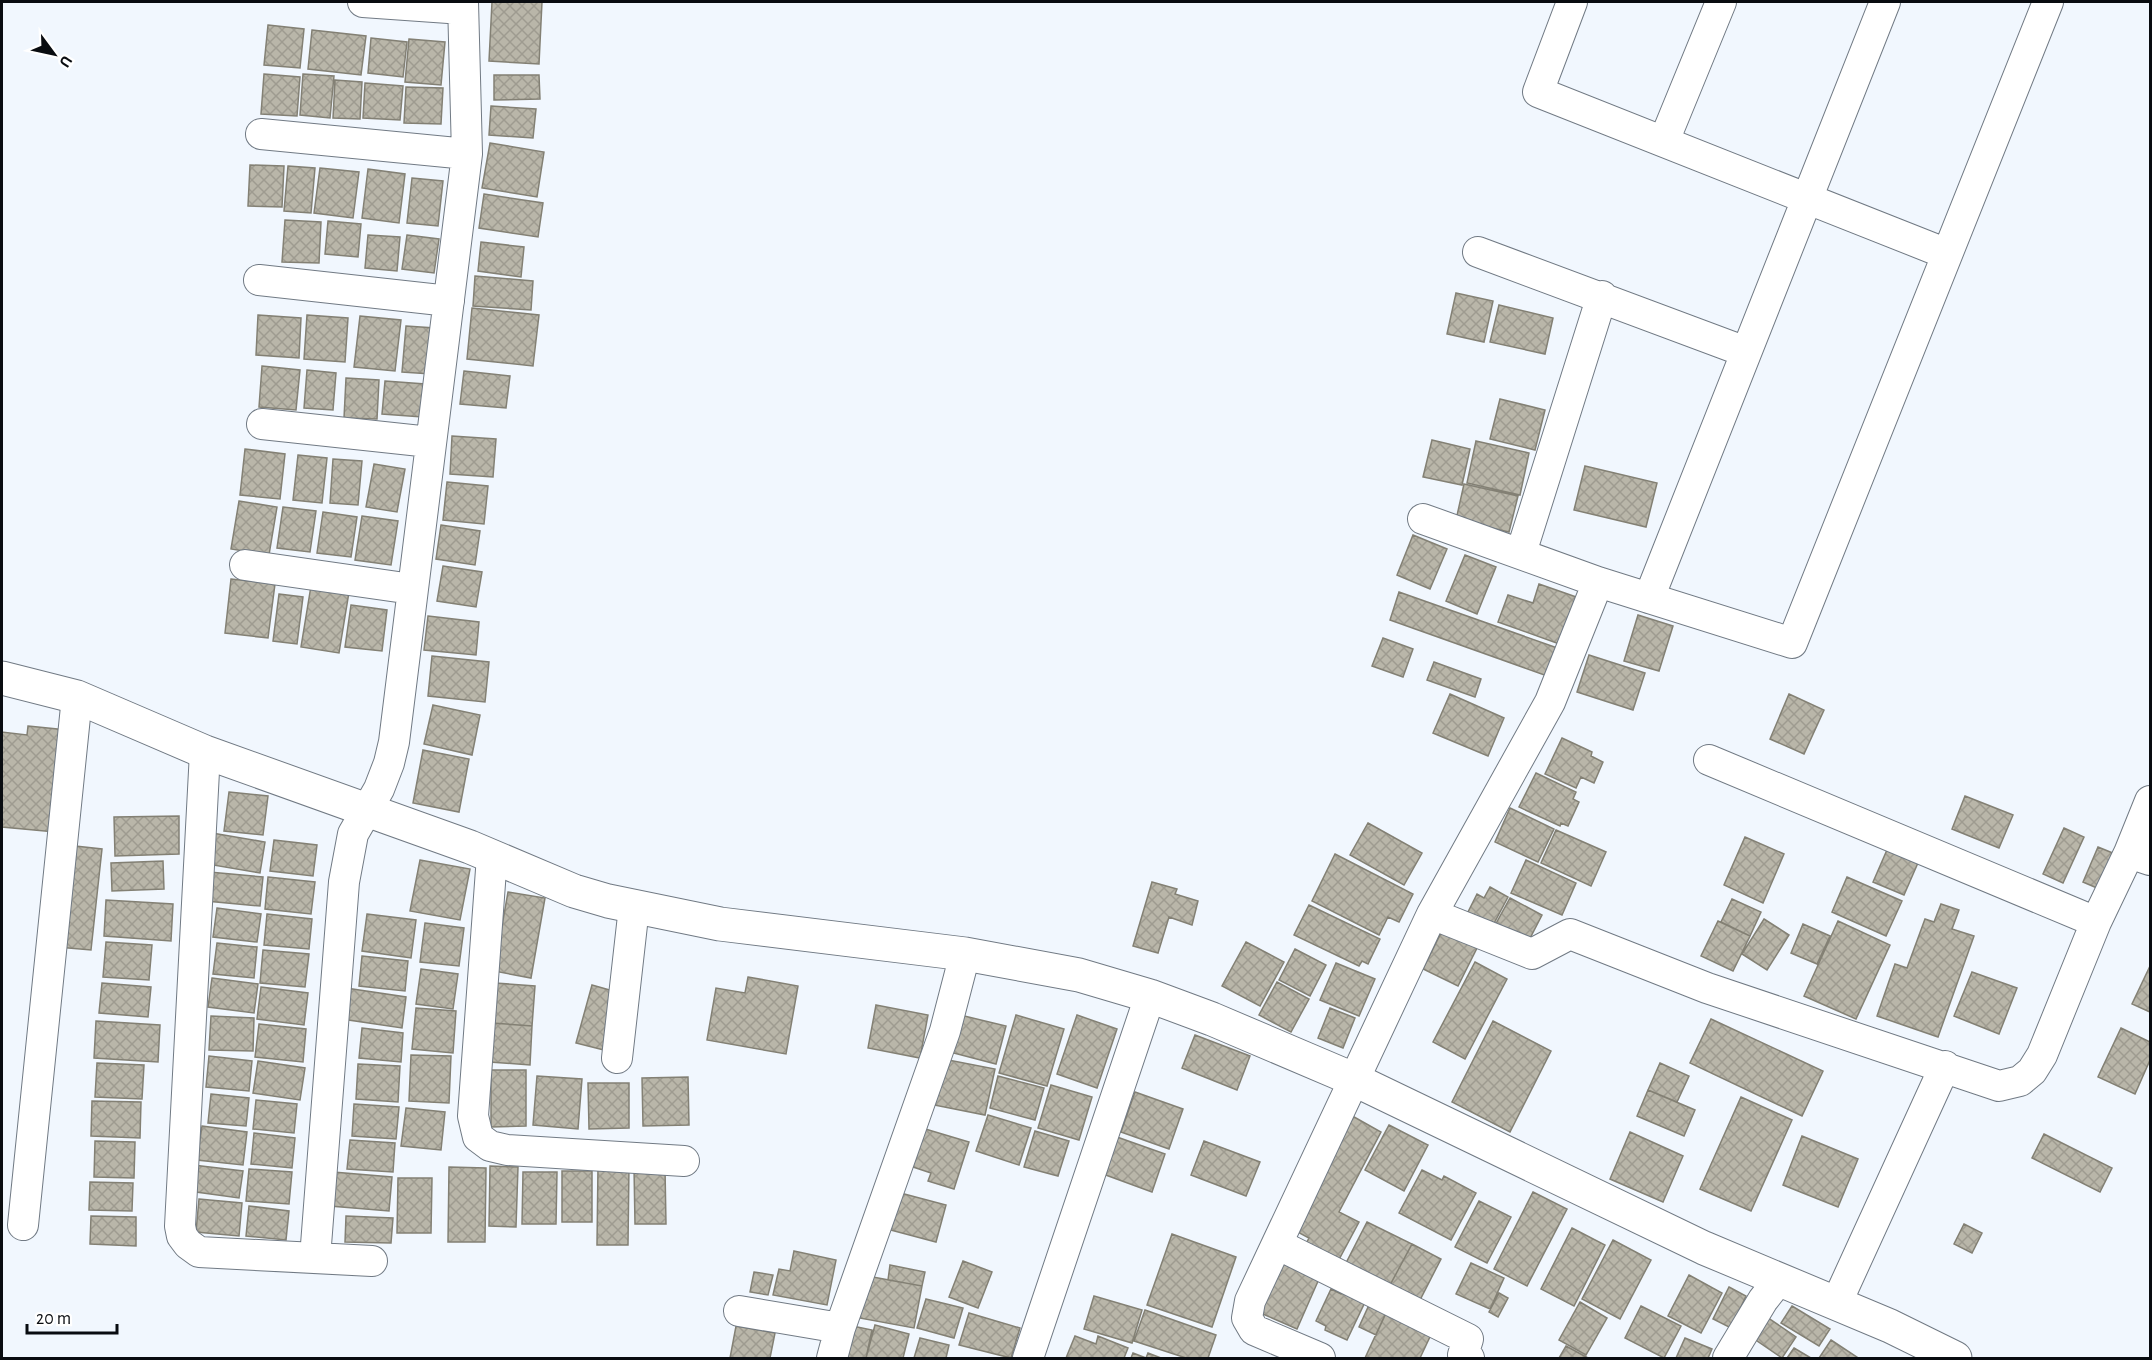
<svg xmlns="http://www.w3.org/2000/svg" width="2152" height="1360" viewBox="0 0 2152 1360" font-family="'Alegreya Sans',sans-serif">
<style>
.building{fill:url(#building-cross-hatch);stroke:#838074;stroke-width:1.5}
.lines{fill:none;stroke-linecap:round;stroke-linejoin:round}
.minor-casing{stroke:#717a84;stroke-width:32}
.tertiary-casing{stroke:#717a84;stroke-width:35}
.minor{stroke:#fff;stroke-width:30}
.tertiary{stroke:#fff;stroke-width:33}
</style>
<defs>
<pattern id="building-cross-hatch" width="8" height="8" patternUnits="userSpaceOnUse" patternTransform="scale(1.5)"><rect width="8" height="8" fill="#b9b6a9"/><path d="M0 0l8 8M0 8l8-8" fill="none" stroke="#9e9b90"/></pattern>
</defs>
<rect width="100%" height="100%" fill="#f1f7fe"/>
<!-- building -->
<path class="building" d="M 492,2 L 542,2 L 539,64 L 489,61 Z
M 268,25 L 304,29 L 300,68 L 264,65 Z
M 312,30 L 366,36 L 361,75 L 308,69 Z
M 371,38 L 407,42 L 403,77 L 368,73 Z
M 409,39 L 445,42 L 441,85 L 405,82 Z
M 264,74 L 300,77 L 297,116 L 261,114 Z
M 303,74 L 334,76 L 330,118 L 300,115 Z
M 494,75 L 539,75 L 540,99 L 494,100 Z
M 335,80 L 362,82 L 360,119 L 333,118 Z
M 365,83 L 403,86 L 400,120 L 363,118 Z
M 406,87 L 443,88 L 441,124 L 404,123 Z
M 491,106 L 536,109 L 533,138 L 489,135 Z
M 490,143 L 544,152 L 537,197 L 482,188 Z
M 250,165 L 284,166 L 282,207 L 248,206 Z
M 288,166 L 315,168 L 311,213 L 284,211 Z
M 320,168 L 359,172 L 353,218 L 314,213 Z
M 368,169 L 405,174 L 399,223 L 362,218 Z
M 412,178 L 443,181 L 438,226 L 407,223 Z
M 484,194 L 543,203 L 538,237 L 479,228 Z
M 285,220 L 321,222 L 319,263 L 282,262 Z
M 328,221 L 361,224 L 358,257 L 325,254 Z
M 368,235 L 400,237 L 397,271 L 365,268 Z
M 407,235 L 439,239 L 434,273 L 402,269 Z
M 481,242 L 524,247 L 521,277 L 478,271 Z
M 475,276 L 533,281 L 531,310 L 473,306 Z
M 1456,293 L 1493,301 L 1484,342 L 1447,334 Z
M 1499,305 L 1553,318 L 1545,354 L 1490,342 Z
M 472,308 L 539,315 L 533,366 L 467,359 Z
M 258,315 L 301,318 L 299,358 L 256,355 Z
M 307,315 L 348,318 L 345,362 L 304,359 Z
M 360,316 L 401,320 L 395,371 L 354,367 Z
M 406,326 L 435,328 L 431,374 L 402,372 Z
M 262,366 L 300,370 L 296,410 L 259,407 Z
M 307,370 L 336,373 L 333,410 L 304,408 Z
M 464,371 L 510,376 L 506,408 L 460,404 Z
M 346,378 L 379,380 L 377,419 L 344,418 Z
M 385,381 L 425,384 L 422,417 L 382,414 Z
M 1500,399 L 1545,410 L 1535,450 L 1490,439 Z
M 452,436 L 496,439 L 493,477 L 450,474 Z
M 1432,440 L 1470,449 L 1462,485 L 1423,477 Z
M 1476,441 L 1529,453 L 1520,495 L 1467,483 Z
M 245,449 L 285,454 L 280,499 L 240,495 Z
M 298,455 L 327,458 L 322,503 L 293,500 Z
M 333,459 L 362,461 L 358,505 L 330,503 Z
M 374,464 L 405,469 L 397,512 L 366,507 Z
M 1585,466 L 1657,483 L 1646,527 L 1574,510 Z
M 447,482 L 488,486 L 484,524 L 443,520 Z
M 1464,484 L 1518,496 L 1509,532 L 1456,520 Z
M 239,501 L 277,507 L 269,555 L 231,549 Z
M 283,507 L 316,511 L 310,552 L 277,548 Z
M 323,512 L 357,517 L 351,557 L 317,553 Z
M 362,516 L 398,521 L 391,565 L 355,560 Z
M 441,525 L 480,531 L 475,565 L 436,559 Z
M 1413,535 L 1447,549 L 1430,589 L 1397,575 Z
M 1465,555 L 1496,567 L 1477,614 L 1446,601 Z
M 443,566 L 482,572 L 476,607 L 437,601 Z
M 231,579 L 275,584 L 268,638 L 225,633 Z
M 1539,584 L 1582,599 L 1565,646 L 1498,622 L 1508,595 L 1533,603 Z
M 311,586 L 349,592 L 339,653 L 301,647 Z
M 1399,592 L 1563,650 L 1553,678 L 1390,620 Z
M 279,594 L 303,597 L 297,644 L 273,641 Z
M 351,605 L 387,610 L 382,651 L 345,647 Z
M 1638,615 L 1673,626 L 1659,671 L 1624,661 Z
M 428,616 L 479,622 L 476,655 L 424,650 Z
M 1383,638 L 1413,649 L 1403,677 L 1372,666 Z
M 1589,655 L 1645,673 L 1633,710 L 1577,692 Z
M 432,656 L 489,662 L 485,702 L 428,696 Z
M 1434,662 L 1481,679 L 1475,697 L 1427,680 Z
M 1450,694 L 1504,718 L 1488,756 L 1433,733 Z
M 1789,694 L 1824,710 L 1804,754 L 1770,739 Z
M 433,705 L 480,715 L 472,755 L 424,744 Z
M 28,726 L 67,730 L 55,832 L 2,827 L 2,732 L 27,735 Z
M 1562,738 L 1592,752 L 1591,756 L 1603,762 L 1594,783 L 1581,777 L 1576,788 L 1545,774 Z
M 423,750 L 469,759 L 459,812 L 413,803 Z
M 1536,773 L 1576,792 L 1573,799 L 1579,802 L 1568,826 L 1561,823 L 1560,826 L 1519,807 Z
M 229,792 L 268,796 L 263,835 L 224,831 Z
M 1965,796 L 2013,815 L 1999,848 L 1952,829 Z
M 1510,808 L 1554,829 L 1538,862 L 1495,842 Z
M 179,816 L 179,854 L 115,856 L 114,817 Z
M 1368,823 L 1422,853 L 1404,885 L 1350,855 Z
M 2064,828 L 2084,837 L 2063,883 L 2043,874 Z
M 1556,830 L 1606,852 L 1591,886 L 1541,863 Z
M 212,833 L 265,842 L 260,873 L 207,864 Z
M 1745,837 L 1784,854 L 1763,903 L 1724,885 Z
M 274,840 L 317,845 L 313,876 L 270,871 Z
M 1890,843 L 1921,856 L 1904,895 L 1873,882 Z
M 57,844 L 102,849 L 91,950 L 46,946 Z
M 2098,847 L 2120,856 L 2104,891 L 2083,882 Z
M 1335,854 L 1413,894 L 1399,922 L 1388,917 L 1379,935 L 1312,901 Z
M 420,860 L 470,869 L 460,920 L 410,911 Z
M 1526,860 L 1576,883 L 1562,915 L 1511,893 Z
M 163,861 L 164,889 L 112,891 L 111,863 Z
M 209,872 L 263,877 L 260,906 L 206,901 Z
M 268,877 L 315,882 L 311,914 L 265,909 Z
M 1847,877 L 1902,901 L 1886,936 L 1832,912 Z
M 1152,882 L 1177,889 L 1175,894 L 1198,901 L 1192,925 L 1169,917 L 1158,953 L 1133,946 Z
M 1490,887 L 1508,897 L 1491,929 L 1466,916 L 1477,894 L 1484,898 Z
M 508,892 L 545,898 L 531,978 L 494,971 Z
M 1510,898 L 1542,915 L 1526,946 L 1493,929 Z
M 1732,899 L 1761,912 L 1750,936 L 1721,922 Z
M 106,900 L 173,904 L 171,941 L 104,936 Z
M 1941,904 L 1959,910 L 1952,929 L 1974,936 L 1938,1037 L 1877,1016 L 1895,964 L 1907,968 L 1925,919 L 1934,922 Z
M 1309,905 L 1380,939 L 1368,964 L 1362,961 L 1359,966 L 1294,935 Z
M 217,908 L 261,914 L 257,942 L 213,937 Z
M 267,914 L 312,919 L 309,949 L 264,945 Z
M 367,914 L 416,920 L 411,958 L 362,951 Z
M 1764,919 L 1789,935 L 1767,970 L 1742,954 Z
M 1718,921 L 1750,936 L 1733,971 L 1701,956 Z
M 1838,921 L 1890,945 L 1856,1019 L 1804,996 Z
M 425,923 L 464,928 L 459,966 L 420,962 Z
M 1803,924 L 1830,936 L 1817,964 L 1791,953 Z
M 1442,931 L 1477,948 L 1458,986 L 1423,969 Z
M 106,942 L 152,945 L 149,980 L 103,977 Z
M 1246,942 L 1284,962 L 1260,1006 L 1222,986 Z
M 217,943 L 257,947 L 254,978 L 213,974 Z
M 1295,949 L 1326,965 L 1310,996 L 1279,980 Z
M 263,950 L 309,954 L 305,987 L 260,983 Z
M 362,956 L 408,961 L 405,991 L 359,986 Z
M 1475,962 L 1507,979 L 1465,1059 L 1433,1042 Z
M 1336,963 L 1375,979 L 1359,1016 L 1320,1000 Z
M 2150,966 L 2150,1012 L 2132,1004 Z
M 421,969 L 458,974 L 453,1009 L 416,1004 Z
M 1972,972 L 2017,988 L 1999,1034 L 1954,1016 Z
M 748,977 L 798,986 L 786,1054 L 707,1040 L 716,988 L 745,993 Z
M 212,978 L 258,984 L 254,1013 L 208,1007 Z
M 1277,982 L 1309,999 L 1291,1032 L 1259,1015 Z
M 102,983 L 151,987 L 148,1017 L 99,1013 Z
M 495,983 L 535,986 L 532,1026 L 492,1023 Z
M 592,985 L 631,996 L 616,1053 L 576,1043 Z
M 261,987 L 308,993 L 304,1025 L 257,1019 Z
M 346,988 L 406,997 L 402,1028 L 342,1019 Z
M 876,1005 L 928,1015 L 920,1058 L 868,1048 Z
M 416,1008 L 456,1011 L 453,1053 L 412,1049 Z
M 1330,1008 L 1355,1018 L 1343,1048 L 1318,1038 Z
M 956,1014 L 1006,1026 L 996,1064 L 946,1051 Z
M 1016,1015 L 1064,1029 L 1047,1086 L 999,1073 Z
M 1077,1015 L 1117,1029 L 1097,1088 L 1057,1074 Z
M 211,1016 L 254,1018 L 253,1051 L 209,1050 Z
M 1711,1019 L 1823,1071 L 1802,1116 L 1690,1063 Z
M 96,1021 L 160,1025 L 158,1062 L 94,1058 Z
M 1493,1021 L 1551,1051 L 1510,1132 L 1452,1102 Z
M 492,1023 L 532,1026 L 530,1065 L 490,1062 Z
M 259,1024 L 306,1029 L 303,1062 L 255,1057 Z
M 362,1028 L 403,1033 L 401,1062 L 359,1058 Z
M 2121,1028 L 2150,1042 L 2150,1060 L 2135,1094 L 2098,1077 Z
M 1195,1035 L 1250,1056 L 1237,1090 L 1182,1068 Z
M 411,1055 L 451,1056 L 449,1103 L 409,1101 Z
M 209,1056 L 252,1061 L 249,1091 L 206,1087 Z
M 938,1058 L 995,1069 L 985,1115 L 929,1104 Z
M 258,1061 L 305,1068 L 300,1100 L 253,1093 Z
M 97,1063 L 144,1065 L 142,1099 L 95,1097 Z
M 1660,1063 L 1689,1076 L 1677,1102 L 1648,1090 Z
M 358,1064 L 400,1066 L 398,1102 L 356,1099 Z
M 491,1070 L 526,1070 L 526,1126 L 491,1127 Z
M 537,1076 L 582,1079 L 578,1129 L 533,1125 Z
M 998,1076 L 1044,1088 L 1035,1120 L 990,1108 Z
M 688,1077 L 689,1125 L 643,1126 L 642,1078 Z
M 588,1083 L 629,1083 L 629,1128 L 589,1129 Z
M 1051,1085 L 1092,1097 L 1079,1140 L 1038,1128 Z
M 1648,1090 L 1695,1110 L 1684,1136 L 1637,1116 Z
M 1135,1092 L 1183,1109 L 1169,1149 L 1121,1132 Z
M 211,1094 L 249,1098 L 246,1126 L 208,1123 Z
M 1741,1097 L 1792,1120 L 1751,1211 L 1700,1189 Z
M 256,1100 L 297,1104 L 294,1133 L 253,1129 Z
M 92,1101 L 141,1102 L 140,1138 L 91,1136 Z
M 354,1104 L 399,1107 L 396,1139 L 352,1136 Z
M 406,1108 L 445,1112 L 441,1150 L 401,1146 Z
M 1347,1113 L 1381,1132 L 1339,1212 L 1359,1222 L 1335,1267 L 1303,1249 L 1309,1238 L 1292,1229 Z
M 988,1115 L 1031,1128 L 1019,1165 L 976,1151 Z
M 1389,1125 L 1428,1145 L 1404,1191 L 1365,1170 Z
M 202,1126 L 247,1132 L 243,1165 L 197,1160 Z
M 922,1128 L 969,1142 L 954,1189 L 928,1181 L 931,1173 L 910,1166 Z
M 1035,1131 L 1069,1141 L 1058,1176 L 1024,1167 Z
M 1630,1132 L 1683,1156 L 1663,1202 L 1610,1179 Z
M 254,1133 L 295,1138 L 292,1168 L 251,1164 Z
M 2044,1134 L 2112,1168 L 2100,1192 L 2032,1158 Z
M 1802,1136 L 1858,1159 L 1838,1207 L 1783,1185 Z
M 1117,1137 L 1165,1154 L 1152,1192 L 1103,1174 Z
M 350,1140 L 395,1143 L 393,1172 L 347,1169 Z
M 95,1141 L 135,1142 L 134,1178 L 94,1177 Z
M 1204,1141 L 1260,1162 L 1246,1196 L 1191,1175 Z
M 193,1165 L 243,1171 L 239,1198 L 189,1191 Z
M 490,1166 L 518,1167 L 516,1227 L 489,1226 Z
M 598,1166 L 629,1166 L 628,1245 L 597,1245 Z
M 449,1167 L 486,1168 L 485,1242 L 448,1242 Z
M 634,1168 L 665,1168 L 666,1224 L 635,1224 Z
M 249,1169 L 292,1172 L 289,1204 L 246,1201 Z
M 1422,1170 L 1442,1180 L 1444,1176 L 1476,1193 L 1451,1240 L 1399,1213 Z
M 562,1171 L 592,1171 L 592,1222 L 562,1222 Z
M 333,1172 L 392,1177 L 389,1211 L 330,1206 Z
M 523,1172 L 557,1172 L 556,1224 L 522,1224 Z
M 398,1178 L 432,1178 L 431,1233 L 397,1233 Z
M 90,1182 L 133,1183 L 132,1211 L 89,1210 Z
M 893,1191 L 946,1205 L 936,1242 L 883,1228 Z
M 1533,1192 L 1567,1209 L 1527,1286 L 1494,1269 Z
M 199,1199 L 242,1203 L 239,1236 L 196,1232 Z
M 1479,1201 L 1511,1217 L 1487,1263 L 1455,1247 Z
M 249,1206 L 289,1211 L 286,1240 L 246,1236 Z
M 91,1216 L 136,1217 L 136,1246 L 90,1244 Z
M 346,1216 L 393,1218 L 391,1243 L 345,1242 Z
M 1367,1222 L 1412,1244 L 1389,1287 L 1345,1265 Z
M 1964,1224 L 1982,1233 L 1972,1253 L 1954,1244 Z
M 1572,1228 L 1605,1245 L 1574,1306 L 1541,1289 Z
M 1172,1234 L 1236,1257 L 1212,1327 L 1147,1305 Z
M 1613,1240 L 1651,1260 L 1620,1319 L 1582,1299 Z
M 1412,1244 L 1441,1259 L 1419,1302 L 1389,1287 Z
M 794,1251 L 836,1260 L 827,1305 L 773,1295 L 779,1269 L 790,1271 Z
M 963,1261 L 992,1272 L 978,1308 L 949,1297 Z
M 1278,1261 L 1319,1279 L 1297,1329 L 1256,1311 Z
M 1471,1263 L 1504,1278 L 1490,1309 L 1456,1294 Z
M 890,1265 L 925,1272 L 922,1286 L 888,1280 Z
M 754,1272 L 773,1275 L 768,1295 L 750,1292 Z
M 862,1275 L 922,1286 L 914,1328 L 854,1317 Z
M 1689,1275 L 1722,1293 L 1701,1333 L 1668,1316 Z
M 1729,1287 L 1746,1296 L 1731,1328 L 1713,1319 Z
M 1331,1289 L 1341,1294 L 1343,1289 L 1366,1300 L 1347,1340 L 1325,1330 L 1326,1326 L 1316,1321 Z
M 1499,1293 L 1508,1298 L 1498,1317 L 1489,1312 Z
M 1374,1294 L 1391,1302 L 1376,1335 L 1359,1327 Z
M 1094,1296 L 1142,1310 L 1132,1343 L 1084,1329 Z
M 926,1299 L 963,1308 L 954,1338 L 917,1328 Z
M 1391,1302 L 1436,1324 L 1420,1358 L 1365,1358 Z
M 1580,1302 L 1607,1318 L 1586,1355 L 1559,1340 Z
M 1641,1306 L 1681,1326 L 1664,1358 L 1625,1338 Z
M 1792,1306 L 1830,1329 L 1819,1346 L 1781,1323 Z
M 1145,1310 L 1216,1335 L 1208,1358 L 1186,1358 L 1134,1341 Z
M 969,1313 L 1020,1328 L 1011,1358 L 959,1345 Z
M 1761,1313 L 1796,1337 L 1782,1358 L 1747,1334 Z
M 843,1324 L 872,1330 L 866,1358 L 836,1358 Z
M 875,1325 L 909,1334 L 903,1358 L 866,1358 Z
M 736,1326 L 775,1333 L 770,1358 L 730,1358 Z
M 1075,1336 L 1096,1344 L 1098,1336 L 1128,1348 L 1124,1358 L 1066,1358 Z
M 920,1338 L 949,1345 L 946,1358 L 914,1358 Z
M 1685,1338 L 1712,1349 L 1708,1358 L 1676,1358 Z
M 1831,1340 L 1857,1357 L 1856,1358 L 1819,1358 Z
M 1566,1346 L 1588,1358 L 1559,1358 Z
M 1794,1348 L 1811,1358 L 1787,1358 Z
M 1133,1353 L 1146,1358 L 1148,1353 L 1161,1358 L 1131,1358 Z"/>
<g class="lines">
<!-- minor casing -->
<g class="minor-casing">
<path id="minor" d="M 363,2 L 463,9
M 1572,2 L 1538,92 L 1947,254
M 261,134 L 467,154
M 1664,141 L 1721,2
M 1478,252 L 1746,352
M 259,280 L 449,301
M 262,424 L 430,442
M 1521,553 L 1602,296
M 245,565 L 412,589
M 1598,582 L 1792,643 L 2048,2
M 1649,598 L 1885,2
M 205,752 L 180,1226 L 182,1236 L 188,1244 L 199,1252 L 372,1261
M 1709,760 L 2096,922
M 2129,853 L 2150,801
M 492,856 L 473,1116 L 478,1137 L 490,1146 L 507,1150 L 684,1161
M 1432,914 L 1532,954 L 1570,934 L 1707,988 L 1999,1086 L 2020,1081 L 2032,1071 L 2042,1055 L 2096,922 L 2129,853 L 2150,860
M 617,1058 L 634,907
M 23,1225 L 77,697
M 1277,1244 L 1468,1339 L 1463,1355 L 1469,1358
M 315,1258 L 344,882 L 353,834 L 379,789 L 389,763 L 394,742 L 467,154 L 463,2
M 1837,1302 L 1945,1066
M 739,1311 L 840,1328
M 832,1358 L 840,1328 L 945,1031 L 965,954
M 1028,1358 L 1150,996
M 1320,1358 L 1254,1330 L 1247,1318 L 1250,1301 L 1432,914 L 1550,702 L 1598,582 L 1423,519
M 1728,1358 L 1763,1300 L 1778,1281"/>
</g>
<!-- tertiary casing -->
<g class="tertiary-casing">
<path id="tertiary" d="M 2,678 L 77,697 L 205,752 L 470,847 L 574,891 L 608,901 L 720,924 L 965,954 L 1079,975 L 1150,996 L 1212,1019 L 1353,1079 L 1704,1248 L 1890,1326 L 1955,1358"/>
</g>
<!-- minor -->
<use href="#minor" class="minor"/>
<!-- tertiary -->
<use href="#tertiary" class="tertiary"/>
</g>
<!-- border -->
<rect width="2152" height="1360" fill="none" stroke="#090c10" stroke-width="6"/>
<!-- north arrow -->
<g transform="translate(54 54) rotate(123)" stroke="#ffffff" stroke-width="4.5" paint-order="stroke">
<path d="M0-4.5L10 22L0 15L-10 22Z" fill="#090c10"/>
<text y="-9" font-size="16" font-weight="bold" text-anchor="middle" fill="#090c10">U</text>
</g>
<!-- scale -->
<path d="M27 1324v9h90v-9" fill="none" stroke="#090c10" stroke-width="3"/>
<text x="36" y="1324" font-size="18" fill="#090c10" stroke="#ffffff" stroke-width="4.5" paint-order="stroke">20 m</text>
</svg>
